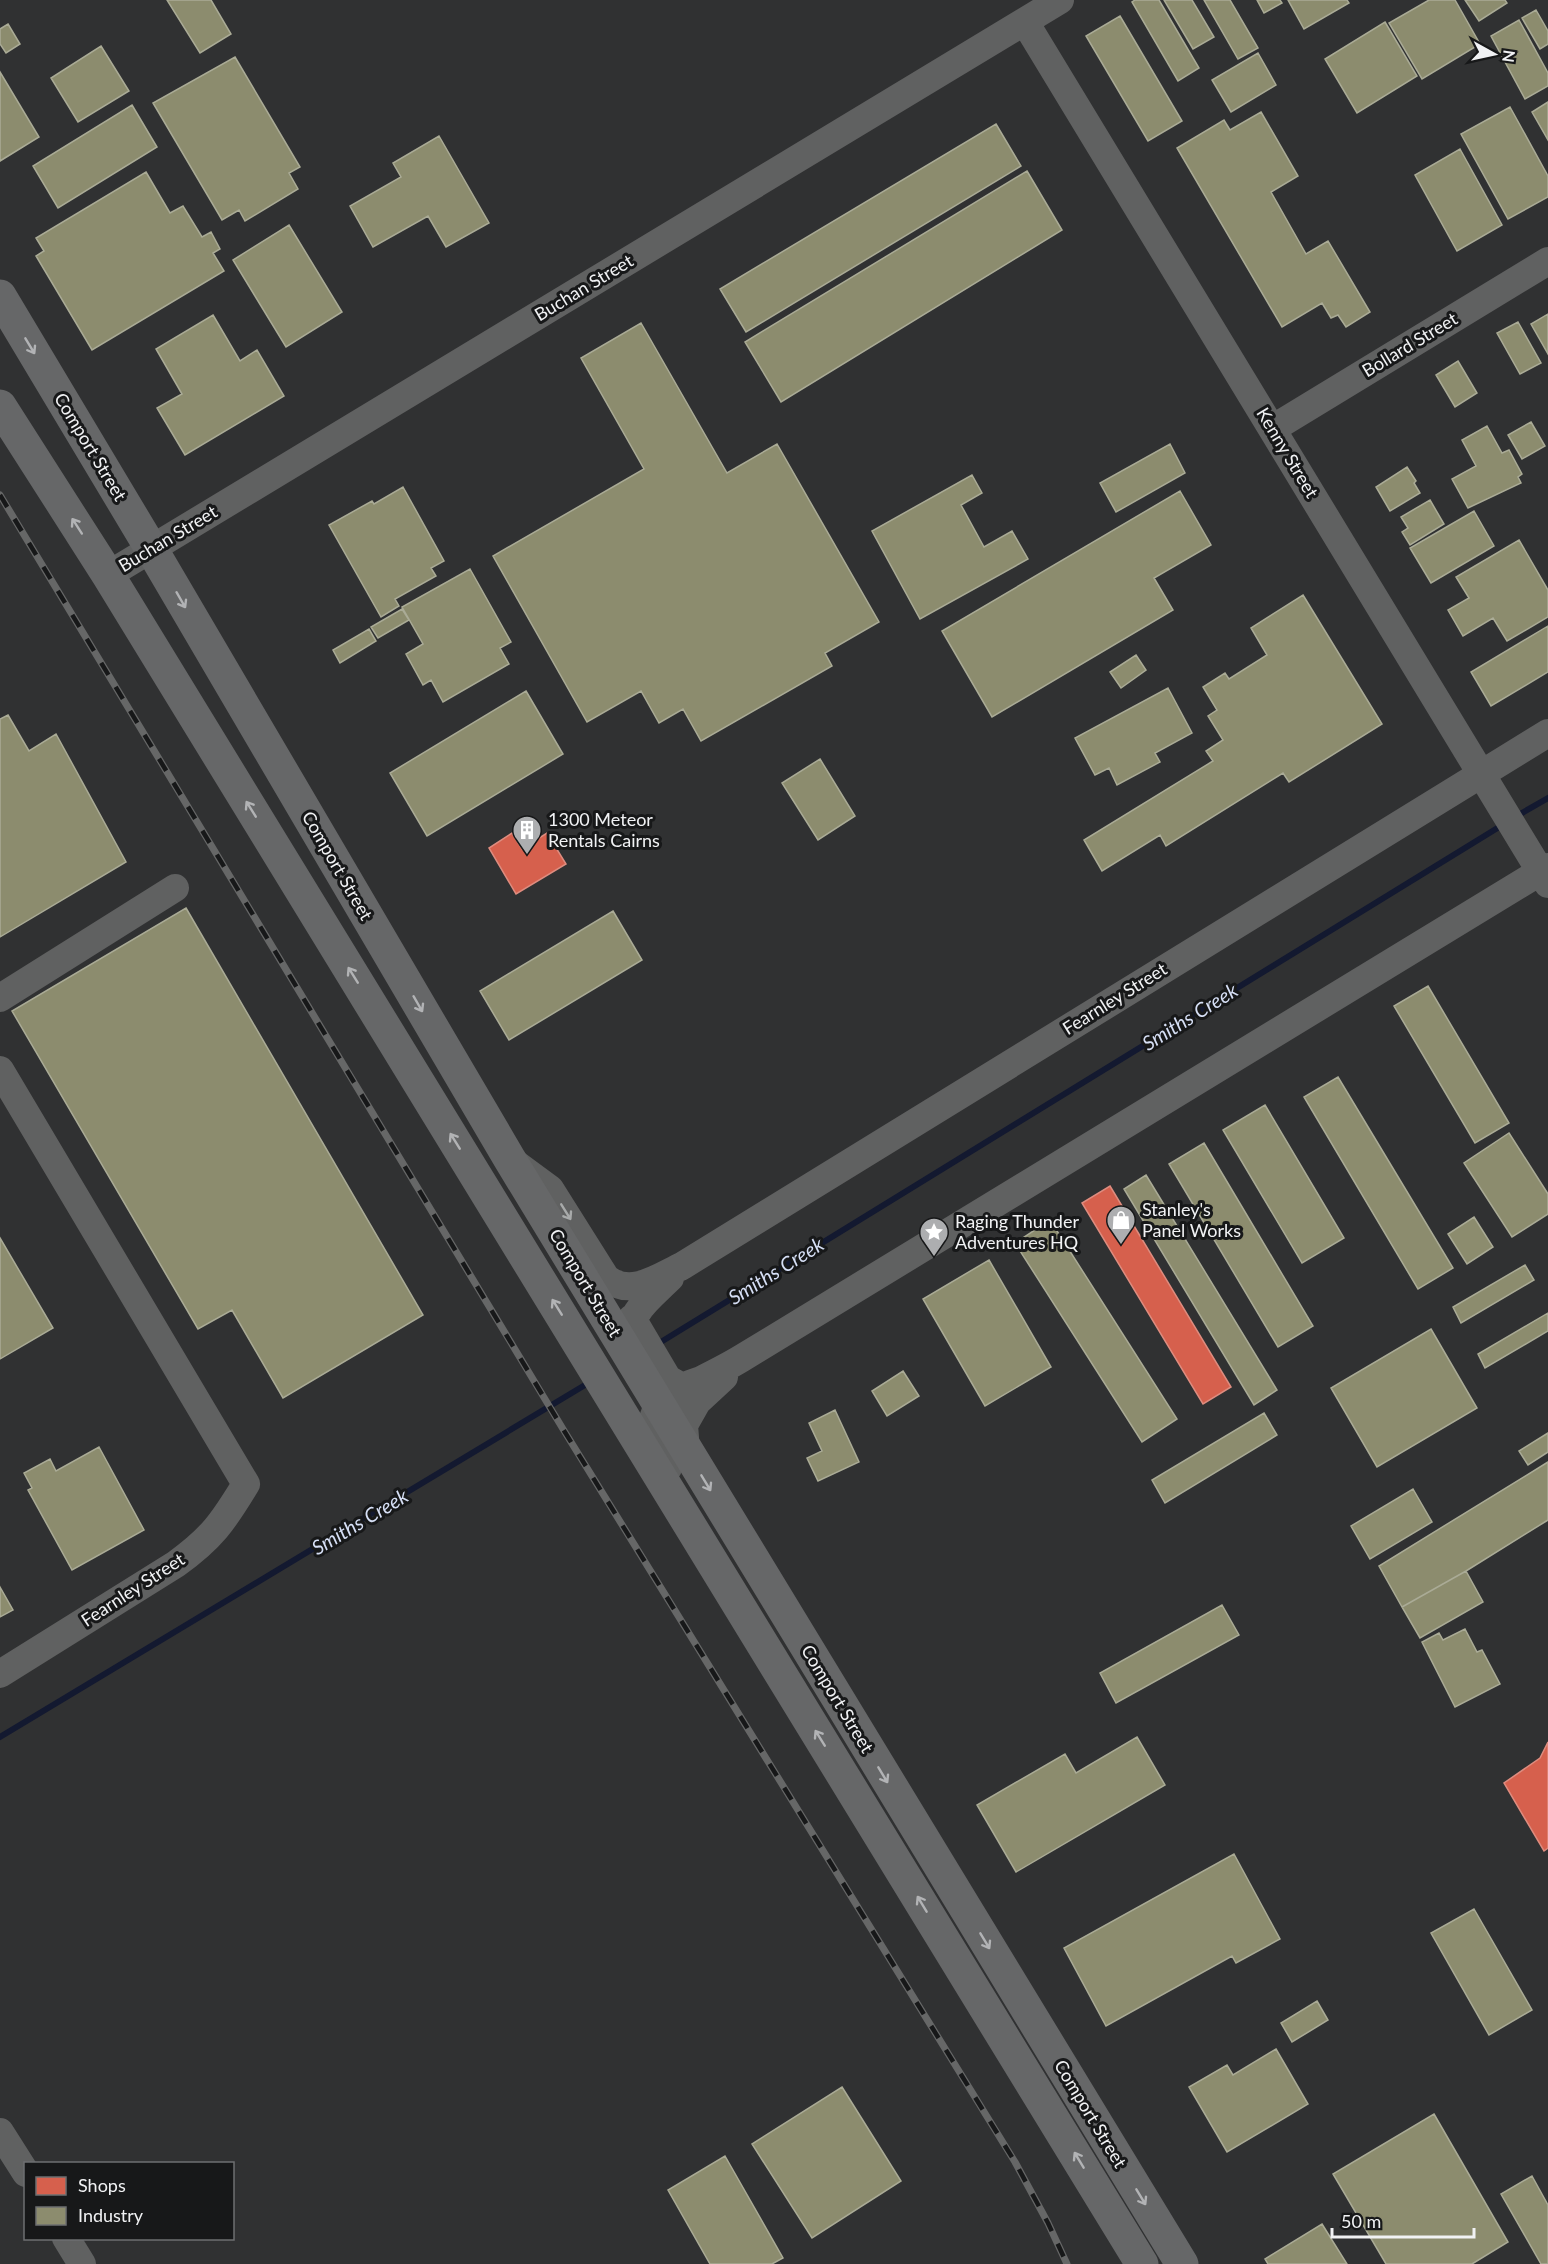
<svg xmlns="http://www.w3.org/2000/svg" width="1548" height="2264" viewBox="0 0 1548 2264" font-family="Lato,sans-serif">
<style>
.shops{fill:#d6604d;stroke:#de8c7f;stroke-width:1.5}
.industry{fill:#8c8c6e;stroke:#aaab96;stroke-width:1.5}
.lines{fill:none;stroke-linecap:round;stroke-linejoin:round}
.stream{stroke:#131930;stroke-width:6}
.minor{stroke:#606161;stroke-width:28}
.highway{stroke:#666768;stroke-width:33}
.rail-casing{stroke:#666767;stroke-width:7}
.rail{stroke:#171819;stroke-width:4.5;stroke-dasharray:14;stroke-linecap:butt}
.oneway{stroke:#b2b3b5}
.oneway2{stroke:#a8aaaa}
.labels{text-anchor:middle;stroke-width:6;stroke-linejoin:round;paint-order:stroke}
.street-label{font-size:18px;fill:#f1f2f4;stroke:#171819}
.poi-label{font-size:18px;fill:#f1f2f4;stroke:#171819;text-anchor:start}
.water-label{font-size:20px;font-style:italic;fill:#d6dff5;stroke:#171819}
</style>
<rect width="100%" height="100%" fill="#303132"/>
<!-- shops -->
<path class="shops" d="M 512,833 L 522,849 L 547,833 L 566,864 L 516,894 L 489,848 Z
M 1110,1186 L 1231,1387 L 1203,1404 L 1082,1203 Z
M 1548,1742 L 1548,1848 L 1544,1851 L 1504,1783 L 1540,1758 Z"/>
<!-- industry -->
<path class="industry" d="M 167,0 L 211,0 L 231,34 L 200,53 Z
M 1135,0 L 1159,0 L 1199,68 L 1178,81 L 1132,2 Z
M 1164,0 L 1192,0 L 1214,37 L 1193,49 Z
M 1204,0 L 1230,0 L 1258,48 L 1238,59 Z
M 1257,0 L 1280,0 L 1282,3 L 1264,13 Z
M 1288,0 L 1347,0 L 1349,3 L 1304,29 Z
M 1429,0 L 1455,0 L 1480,44 L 1422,79 L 1389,23 Z
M 1465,0 L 1505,0 L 1507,3 L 1479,21 Z
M 1536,10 L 1548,31 L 1548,44 L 1540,49 L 1522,18 Z
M 1120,16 L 1182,121 L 1148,141 L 1086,36 Z
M 1519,20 L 1548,73 L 1548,86 L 1525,99 L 1491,36 Z
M 1385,22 L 1417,76 L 1357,113 L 1325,59 Z
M 8,24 L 20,44 L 6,53 L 0,44 L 0,29 Z
M 101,46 L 129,91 L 78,122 L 51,78 Z
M 1258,53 L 1276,85 L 1231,112 L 1212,80 Z
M 235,57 L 300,167 L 289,173 L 298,189 L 245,221 L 239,210 L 222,220 L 153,103 Z
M 0,72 L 39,137 L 0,161 Z
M 1548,102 L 1548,140 L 1532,112 Z
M 132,105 L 157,147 L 58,208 L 33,166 Z
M 1510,107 L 1548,176 L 1548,197 L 1508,219 L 1461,134 Z
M 1261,112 L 1298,176 L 1271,192 L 1306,254 L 1328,241 L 1370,312 L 1346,327 L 1338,315 L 1331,318 L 1322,303 L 1282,327 L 1177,148 L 1224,120 L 1230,130 Z
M 996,124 L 1021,166 L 746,332 L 720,289 Z
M 439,136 L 489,223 L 446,247 L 428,216 L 373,247 L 350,206 L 401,177 L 393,163 Z
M 1460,149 L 1502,225 L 1457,251 L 1415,175 Z
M 1027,171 L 1062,230 L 781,402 L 745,342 Z
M 146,172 L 170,213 L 183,206 L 202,237 L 211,232 L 220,249 L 213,253 L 224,271 L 92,350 L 36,256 L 44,251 L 36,238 Z
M 289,225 L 342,312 L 286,347 L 233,260 Z
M 1548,314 L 1548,354 L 1531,324 Z
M 213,315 L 240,361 L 257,350 L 284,396 L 185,455 L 157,408 L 182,394 L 156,349 Z
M 1518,322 L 1541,363 L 1520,374 L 1497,333 Z
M 641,323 L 727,473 L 777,444 L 879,622 L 825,653 L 832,666 L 701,741 L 683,709 L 659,723 L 641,691 L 587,722 L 493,556 L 644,469 L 581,358 Z
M 1458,361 L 1477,393 L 1455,407 L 1436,375 Z
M 1531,422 L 1545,446 L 1522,459 L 1508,435 Z
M 1487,426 L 1502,453 L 1509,450 L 1522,474 L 1518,477 L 1521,483 L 1468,508 L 1452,479 L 1476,466 L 1462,440 Z
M 1170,444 L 1185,473 L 1116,512 L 1100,483 Z
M 1407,467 L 1416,481 L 1414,483 L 1420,493 L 1390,511 L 1376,487 Z
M 972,475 L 982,493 L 961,505 L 984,547 L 1012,531 L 1028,559 L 920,619 L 872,531 Z
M 403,487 L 444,561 L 431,568 L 436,576 L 395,599 L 399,606 L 381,617 L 329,525 L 372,501 L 374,504 Z
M 1180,491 L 1211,545 L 1154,578 L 1173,610 L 992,717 L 942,631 Z
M 1430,500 L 1444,524 L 1410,545 L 1402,532 L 1408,528 L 1401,517 Z
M 1474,511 L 1494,546 L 1431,583 L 1410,548 Z
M 1519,540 L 1548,590 L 1548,617 L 1507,641 L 1493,618 L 1463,636 L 1448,610 L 1469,598 L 1456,577 Z
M 470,569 L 511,642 L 500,648 L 509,664 L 443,702 L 431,680 L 423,685 L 406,654 L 423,644 L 402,607 Z
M 1303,595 L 1382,724 L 1289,782 L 1283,773 L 1166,846 L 1160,835 L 1102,871 L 1084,840 L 1213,761 L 1206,751 L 1223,740 L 1208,716 L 1217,710 L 1203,687 L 1225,673 L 1229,679 L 1267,655 L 1251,628 Z
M 402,609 L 409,620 L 378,638 L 371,627 Z
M 1548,626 L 1548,672 L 1491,706 L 1471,672 Z
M 369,629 L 376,641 L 340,663 L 333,650 Z
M 1136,655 L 1146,670 L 1121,688 L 1110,672 Z
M 1168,688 L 1192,733 L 1155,753 L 1160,762 L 1117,785 L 1109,768 L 1095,775 L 1075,738 Z
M 526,691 L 563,754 L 427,836 L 390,773 Z
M 8,715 L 29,751 L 56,734 L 126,862 L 0,937 L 0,719 Z
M 820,759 L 855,816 L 818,840 L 782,783 Z
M 186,908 L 423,1315 L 283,1398 L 232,1310 L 198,1329 L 12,1011 Z
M 613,911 L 642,960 L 509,1040 L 480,991 Z
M 1428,986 L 1509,1123 L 1475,1143 L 1394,1006 Z
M 1338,1077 L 1453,1268 L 1418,1289 L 1304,1097 Z
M 1265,1105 L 1344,1238 L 1302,1263 L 1223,1130 Z
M 1509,1133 L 1548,1194 L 1548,1214 L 1512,1237 L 1464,1163 Z
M 1204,1143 L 1313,1326 L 1278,1347 L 1169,1164 Z
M 1146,1175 L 1277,1390 L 1254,1405 L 1124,1189 Z
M 1474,1217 L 1493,1247 L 1467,1264 L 1448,1234 Z
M 1050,1220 L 1177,1419 L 1142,1442 L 1015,1243 Z
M 0,1238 L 53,1328 L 0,1359 Z
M 989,1260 L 1051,1367 L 985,1406 L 923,1299 Z
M 1525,1265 L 1534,1280 L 1461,1323 L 1453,1307 Z
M 1548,1313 L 1548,1331 L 1485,1368 L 1478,1354 Z
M 1431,1329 L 1477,1408 L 1377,1467 L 1331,1388 Z
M 903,1371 L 919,1396 L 887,1416 L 872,1391 Z
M 835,1410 L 859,1462 L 818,1481 L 807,1458 L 822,1451 L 809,1423 Z
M 1264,1413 L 1277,1435 L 1165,1503 L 1152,1480 Z
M 1548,1433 L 1548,1452 L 1528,1465 L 1519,1451 Z
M 99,1447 L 144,1530 L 72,1570 L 28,1490 L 32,1488 L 24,1473 L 50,1459 L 56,1471 Z
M 1548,1462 L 1548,1520 L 1466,1571 L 1402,1607 L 1379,1566 Z
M 1413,1489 L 1432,1522 L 1370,1559 L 1351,1526 Z
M 1466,1571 L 1483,1602 L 1420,1638 L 1402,1607 Z
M 0,1587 L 13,1610 L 0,1617 Z
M 1222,1605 L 1239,1635 L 1116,1703 L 1100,1673 Z
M 1465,1629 L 1477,1652 L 1482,1650 L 1500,1684 L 1455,1707 L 1422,1642 L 1439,1633 L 1443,1640 Z
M 1137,1737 L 1165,1785 L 1016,1872 L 977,1805 L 1065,1754 L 1076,1773 Z
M 1234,1854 L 1280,1939 L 1236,1963 L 1232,1956 L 1106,2026 L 1064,1948 Z
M 1474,1909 L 1532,2010 L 1489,2035 L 1431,1933 Z
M 1317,2001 L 1328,2020 L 1292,2042 L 1281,2023 Z
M 1276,2049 L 1308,2104 L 1227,2152 L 1189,2087 L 1227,2065 L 1233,2075 Z
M 842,2087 L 901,2181 L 812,2238 L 752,2144 Z
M 1434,2114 L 1508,2242 L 1472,2264 L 1386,2264 L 1333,2174 Z
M 725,2156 L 783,2258 L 772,2264 L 710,2264 L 668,2190 Z
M 1532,2176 L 1548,2205 L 1548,2264 L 1541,2264 L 1501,2194 Z
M 1322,2224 L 1347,2264 L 1268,2264 L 1265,2259 Z"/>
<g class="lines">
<!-- stream -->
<path class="stream" d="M 1515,817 L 1548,798
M 656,1345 L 1504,824
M 0,1737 L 590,1382"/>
<!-- minor -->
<path class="minor" d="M 1025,22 L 1548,884
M 1272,429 L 1548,261
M 108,575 L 1060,0
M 0,998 L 175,888
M 0,1070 L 246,1484 C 223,1522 212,1538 176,1564 L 0,1674
M 512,1161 L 550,1189 L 606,1278 C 630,1298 659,1277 682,1266 L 1548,733
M 632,1318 L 668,1379 L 682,1387
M 626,1349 C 633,1308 641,1306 670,1278
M 686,1450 L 684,1425 L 697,1402 L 724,1377
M 668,1468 C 647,1434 643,1407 683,1387 C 689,1384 695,1382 701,1380 C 715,1373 729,1366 742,1358 L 1548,867
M 0,2132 L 26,2173
M 66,2238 L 82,2264"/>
<!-- highway -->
<path class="highway" d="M 0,296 L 152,550 L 509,1158 L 1182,2264
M 0,406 L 108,575 L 1142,2264"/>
<!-- rail casing -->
<g class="rail-casing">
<path id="rail" d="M 0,495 L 563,1429 L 1015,2162 L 1048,2223 L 1067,2264"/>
</g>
<!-- rail -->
<use href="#rail" class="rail"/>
</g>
<!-- one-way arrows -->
<defs><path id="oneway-shaft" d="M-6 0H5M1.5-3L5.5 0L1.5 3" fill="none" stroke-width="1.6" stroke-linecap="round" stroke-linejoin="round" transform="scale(1.5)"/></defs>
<g class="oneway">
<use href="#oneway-shaft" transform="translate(30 346) rotate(59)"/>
<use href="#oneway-shaft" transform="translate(77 526) rotate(-123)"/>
<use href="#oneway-shaft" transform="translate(181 600) rotate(60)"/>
<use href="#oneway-shaft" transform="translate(251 809) rotate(-122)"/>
<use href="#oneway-shaft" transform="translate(353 975) rotate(-122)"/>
<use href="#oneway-shaft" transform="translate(418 1004) rotate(60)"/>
<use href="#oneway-shaft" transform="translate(455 1141) rotate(-122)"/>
<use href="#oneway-shaft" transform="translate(557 1307) rotate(-122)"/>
<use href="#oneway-shaft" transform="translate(706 1483) rotate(59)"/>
<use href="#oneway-shaft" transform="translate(820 1738) rotate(-122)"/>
<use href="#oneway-shaft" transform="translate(883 1775) rotate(59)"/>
<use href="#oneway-shaft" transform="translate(922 1904) rotate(-121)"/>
<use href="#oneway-shaft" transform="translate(985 1941) rotate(59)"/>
<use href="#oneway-shaft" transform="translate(1079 2160) rotate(-121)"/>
<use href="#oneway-shaft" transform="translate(1141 2197) rotate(59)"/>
</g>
<use class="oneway2" href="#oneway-shaft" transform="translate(566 1212) rotate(58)"/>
<!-- icons -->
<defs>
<g id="building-pin" transform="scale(1.5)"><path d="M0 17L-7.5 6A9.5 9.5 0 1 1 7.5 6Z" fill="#adaeb0" stroke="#171819"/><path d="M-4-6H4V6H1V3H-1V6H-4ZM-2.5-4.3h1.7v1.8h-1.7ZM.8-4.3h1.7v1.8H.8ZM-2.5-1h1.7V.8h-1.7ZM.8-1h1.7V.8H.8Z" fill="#fff"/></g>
<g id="shop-pin" transform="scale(1.5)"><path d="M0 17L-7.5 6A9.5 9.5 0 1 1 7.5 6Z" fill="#adaeb0" stroke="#171819"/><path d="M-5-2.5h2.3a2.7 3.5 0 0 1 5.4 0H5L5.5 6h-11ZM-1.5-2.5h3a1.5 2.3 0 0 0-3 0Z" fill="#fff"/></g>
<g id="sight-pin" transform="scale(1.5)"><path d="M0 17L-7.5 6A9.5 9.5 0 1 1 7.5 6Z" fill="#adaeb0" stroke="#171819"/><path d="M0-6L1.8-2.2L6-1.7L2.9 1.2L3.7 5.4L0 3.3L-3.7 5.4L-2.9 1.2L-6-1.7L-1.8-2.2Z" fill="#fff"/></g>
</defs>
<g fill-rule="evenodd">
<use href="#building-pin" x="527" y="830"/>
<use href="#shop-pin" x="1121" y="1220"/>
<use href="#sight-pin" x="934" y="1232"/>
</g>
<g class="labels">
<!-- street labels -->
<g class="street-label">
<text transform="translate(584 288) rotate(-31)" y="6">Buchan Street</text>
<text transform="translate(1410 345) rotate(-31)" y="6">Bollard Street</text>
<text transform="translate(90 447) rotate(59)" y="6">Comport Street</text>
<text transform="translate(1287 453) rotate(59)" y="6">Kenny Street</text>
<text transform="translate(168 539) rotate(-31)" y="6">Buchan Street</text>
<text transform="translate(337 866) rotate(60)" y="6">Comport Street</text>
<text transform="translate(1115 999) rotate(-32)" y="6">Fearnley Street</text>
<text transform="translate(585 1283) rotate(59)" y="6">Comport Street</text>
<text transform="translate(133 1590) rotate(-33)" y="6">Fearnley Street</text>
<text transform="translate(837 1699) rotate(59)" y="6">Comport Street</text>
<text transform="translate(1090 2114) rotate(59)" y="6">Comport Street</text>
</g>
<!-- poi labels -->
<g class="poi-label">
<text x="548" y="826">1300 Meteor<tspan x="548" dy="21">Rentals Cairns</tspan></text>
<text x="1142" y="1216">Stanley's<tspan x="1142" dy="21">Panel Works</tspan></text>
<text x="955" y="1228">Raging Thunder<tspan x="955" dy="21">Adventures HQ</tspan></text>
</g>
<!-- water labels -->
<g class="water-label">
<text transform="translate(1190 1017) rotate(-32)" y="7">Smiths Creek</text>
<text transform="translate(776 1271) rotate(-32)" y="7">Smiths Creek</text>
<text transform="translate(360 1522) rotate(-31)" y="7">Smiths Creek</text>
</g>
</g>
<!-- legend -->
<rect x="24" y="2162" width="210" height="78" fill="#171819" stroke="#6e6f71" stroke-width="1.5"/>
<rect x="36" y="2177" width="30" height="18" fill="#d6604d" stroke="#6e6f71" stroke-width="1.5"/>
<text x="78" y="2192" font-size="18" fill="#f1f2f4">Shops</text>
<rect x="36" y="2207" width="30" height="18" fill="#8c8c6e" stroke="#6e6f71" stroke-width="1.5"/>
<text x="78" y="2222" font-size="18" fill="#f1f2f4">Industry</text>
<!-- north arrow -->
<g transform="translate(1494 54) rotate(98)" stroke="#171819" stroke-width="4.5" paint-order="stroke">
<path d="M0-4.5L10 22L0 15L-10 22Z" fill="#f1f2f4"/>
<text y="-9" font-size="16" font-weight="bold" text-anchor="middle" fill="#f1f2f4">N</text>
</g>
<!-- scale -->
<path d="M1332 2228v9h142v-9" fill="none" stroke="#f1f2f4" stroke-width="3"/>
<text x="1341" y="2228" font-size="18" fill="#f1f2f4" stroke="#171819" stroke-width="4.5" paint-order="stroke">50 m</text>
</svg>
